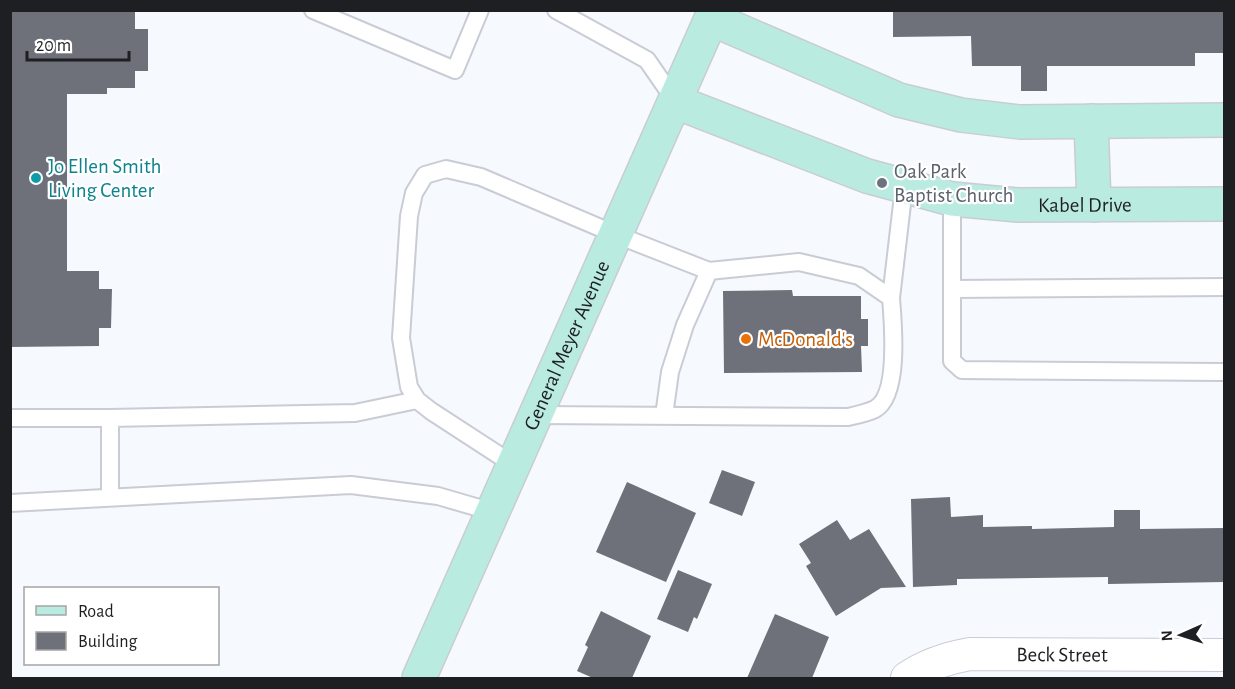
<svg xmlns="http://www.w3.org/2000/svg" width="1235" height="689" viewBox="0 0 1235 689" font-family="'Alegreya Sans',sans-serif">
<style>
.building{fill:#6e7179}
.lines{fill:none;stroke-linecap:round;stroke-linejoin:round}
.lane-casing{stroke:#c9ccd5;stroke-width:20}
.street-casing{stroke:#c9ccd5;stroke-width:34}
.secondary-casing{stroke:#c9ccd5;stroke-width:36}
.lane{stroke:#fff;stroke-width:16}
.street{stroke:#fff;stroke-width:32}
.secondary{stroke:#baebe1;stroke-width:33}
.culture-dot{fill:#0f9aa8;stroke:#fff;stroke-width:2}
.worship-dot{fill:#6b7280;stroke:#fff;stroke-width:2}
.food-dot{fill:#e8710a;stroke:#fff;stroke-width:2}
.labels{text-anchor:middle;stroke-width:4.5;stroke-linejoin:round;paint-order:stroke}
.culture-label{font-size:21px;fill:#0d838f;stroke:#fff;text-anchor:start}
.worship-label{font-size:21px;fill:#5b616d;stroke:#fff;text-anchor:start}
.street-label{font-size:21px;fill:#1e1f22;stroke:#fff}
.food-label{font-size:21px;fill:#c56008;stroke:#fff;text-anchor:start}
</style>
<rect width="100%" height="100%" fill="#f6f9fe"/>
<!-- building -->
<path class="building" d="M 10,10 L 106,10 L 106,12 L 135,12 L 135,29 L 148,29 L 148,71 L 135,71 L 135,88 L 107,88 L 107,94 L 67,94 L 67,271 L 99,271 L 99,289 L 112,289 L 111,328 L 99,328 L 99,346 L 10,347 Z
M 893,10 L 1224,10 L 1224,53 L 1195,53 L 1195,66 L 1047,66 L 1047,91 L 1021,91 L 1021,66 L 972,66 L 971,36 L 893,37 Z
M 792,290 L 793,296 L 861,296 L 861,319 L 868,319 L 868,346 L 861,346 L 862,372 L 724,373 L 723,291 Z
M 722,470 L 755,482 L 742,516 L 709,503 Z
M 627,482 L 696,513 L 666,582 L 596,552 Z
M 950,497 L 951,517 L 983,515 L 983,527 L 1032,526 L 1032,529 L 1114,527 L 1114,510 L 1140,510 L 1140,529 L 1224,528 L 1224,582 L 1108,584 L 1108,577 L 957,579 L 957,585 L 913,587 L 911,499 Z
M 837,520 L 850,540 L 869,529 L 906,587 L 881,588 L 836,616 L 806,566 L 811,563 L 799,544 Z
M 678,570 L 712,584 L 697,619 L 694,617 L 688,632 L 657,619 Z
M 601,611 L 651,636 L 632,678 L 593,678 L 577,671 L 588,647 L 585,645 Z
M 775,614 L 829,637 L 812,678 L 747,678 Z"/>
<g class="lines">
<!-- lane casing -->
<g class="lane-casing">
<path id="lane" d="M 313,10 L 455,70 L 480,10
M 556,10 L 647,60 L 676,102
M 952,199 L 952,361 L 962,370 L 1224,372
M 952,289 L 1224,287
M 891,298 L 904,187
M 664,416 L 670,372 L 685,325 L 709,271
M 10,418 L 110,418 L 110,497
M 110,418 L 355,413 L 417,400
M 514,465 L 431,411 L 417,400 L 409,387 L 401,338 L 409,216 L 414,193 L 425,175 L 446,169 L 481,177 L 617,235 L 709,271 L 799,262 L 859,276 L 891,298 C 893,323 900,395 875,409 C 867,413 857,415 848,417 L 536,415
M 10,503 L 351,485 L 438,496 L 493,512"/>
</g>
<!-- street casing -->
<g class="street-casing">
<g id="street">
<path id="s1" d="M 907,678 C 926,665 947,658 970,654 L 1224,655"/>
</g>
</g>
<!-- secondary casing -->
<g class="secondary-casing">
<g id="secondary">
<path d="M 712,19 L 899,100 L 961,115 L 1020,122 L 1224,120"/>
<path id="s2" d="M 676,102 L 867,176 L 952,199 L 1018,205 L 1224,204"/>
<path d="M 1091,121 L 1094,205"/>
<path id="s3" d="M 419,678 L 715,10"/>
</g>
</g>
<!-- lane -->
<use href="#lane" class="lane"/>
<!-- street -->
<use href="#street" class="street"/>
<!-- secondary -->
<use href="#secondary" class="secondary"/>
</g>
<!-- markers -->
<circle class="culture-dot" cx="36" cy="178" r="6"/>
<circle class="worship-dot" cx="882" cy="183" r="6"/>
<circle class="food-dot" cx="746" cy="339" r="6"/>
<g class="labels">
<!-- culture labels -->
<g class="culture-label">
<text x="48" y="173">Jo Ellen Smith<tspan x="48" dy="24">Living Center</tspan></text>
</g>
<!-- worship labels -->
<g class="worship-label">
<text x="894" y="178">Oak Park<tspan x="894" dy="24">Baptist Church</tspan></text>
</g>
<!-- street labels -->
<g class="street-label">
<text dy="7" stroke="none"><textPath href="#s2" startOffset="426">Kabel Drive</textPath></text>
<text dy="7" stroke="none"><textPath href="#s3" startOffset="364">General Meyer Avenue</textPath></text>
<text dy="7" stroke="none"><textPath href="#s1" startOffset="160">Beck Street</textPath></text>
</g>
<!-- food labels -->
<g class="food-label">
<text x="758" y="346">McDonald's</text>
</g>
</g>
<!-- border -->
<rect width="1235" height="689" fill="none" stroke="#1e1f22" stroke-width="24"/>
<!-- legend -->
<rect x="24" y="587" width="195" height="78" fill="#ffffff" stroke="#a5a5a7" stroke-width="1.5"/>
<rect x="36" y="606" width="30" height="9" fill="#baebe1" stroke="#a5a5a7" stroke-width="1.5"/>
<text x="78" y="617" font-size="18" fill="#1e1f22">Road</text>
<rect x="36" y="632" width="30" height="18" fill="#6e7179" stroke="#a5a5a7" stroke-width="1.5"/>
<text x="78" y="647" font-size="18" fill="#1e1f22">Building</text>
<!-- north arrow -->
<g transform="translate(1181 635) rotate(267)" stroke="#ffffff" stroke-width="4.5" paint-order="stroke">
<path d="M0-4.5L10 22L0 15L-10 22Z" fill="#1e1f22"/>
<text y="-9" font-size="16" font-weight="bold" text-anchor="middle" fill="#1e1f22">N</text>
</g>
<!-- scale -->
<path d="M27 51v9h102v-9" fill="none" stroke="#1e1f22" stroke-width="3"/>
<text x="36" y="51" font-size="18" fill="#1e1f22" stroke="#ffffff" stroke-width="4.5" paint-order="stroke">20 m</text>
</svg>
